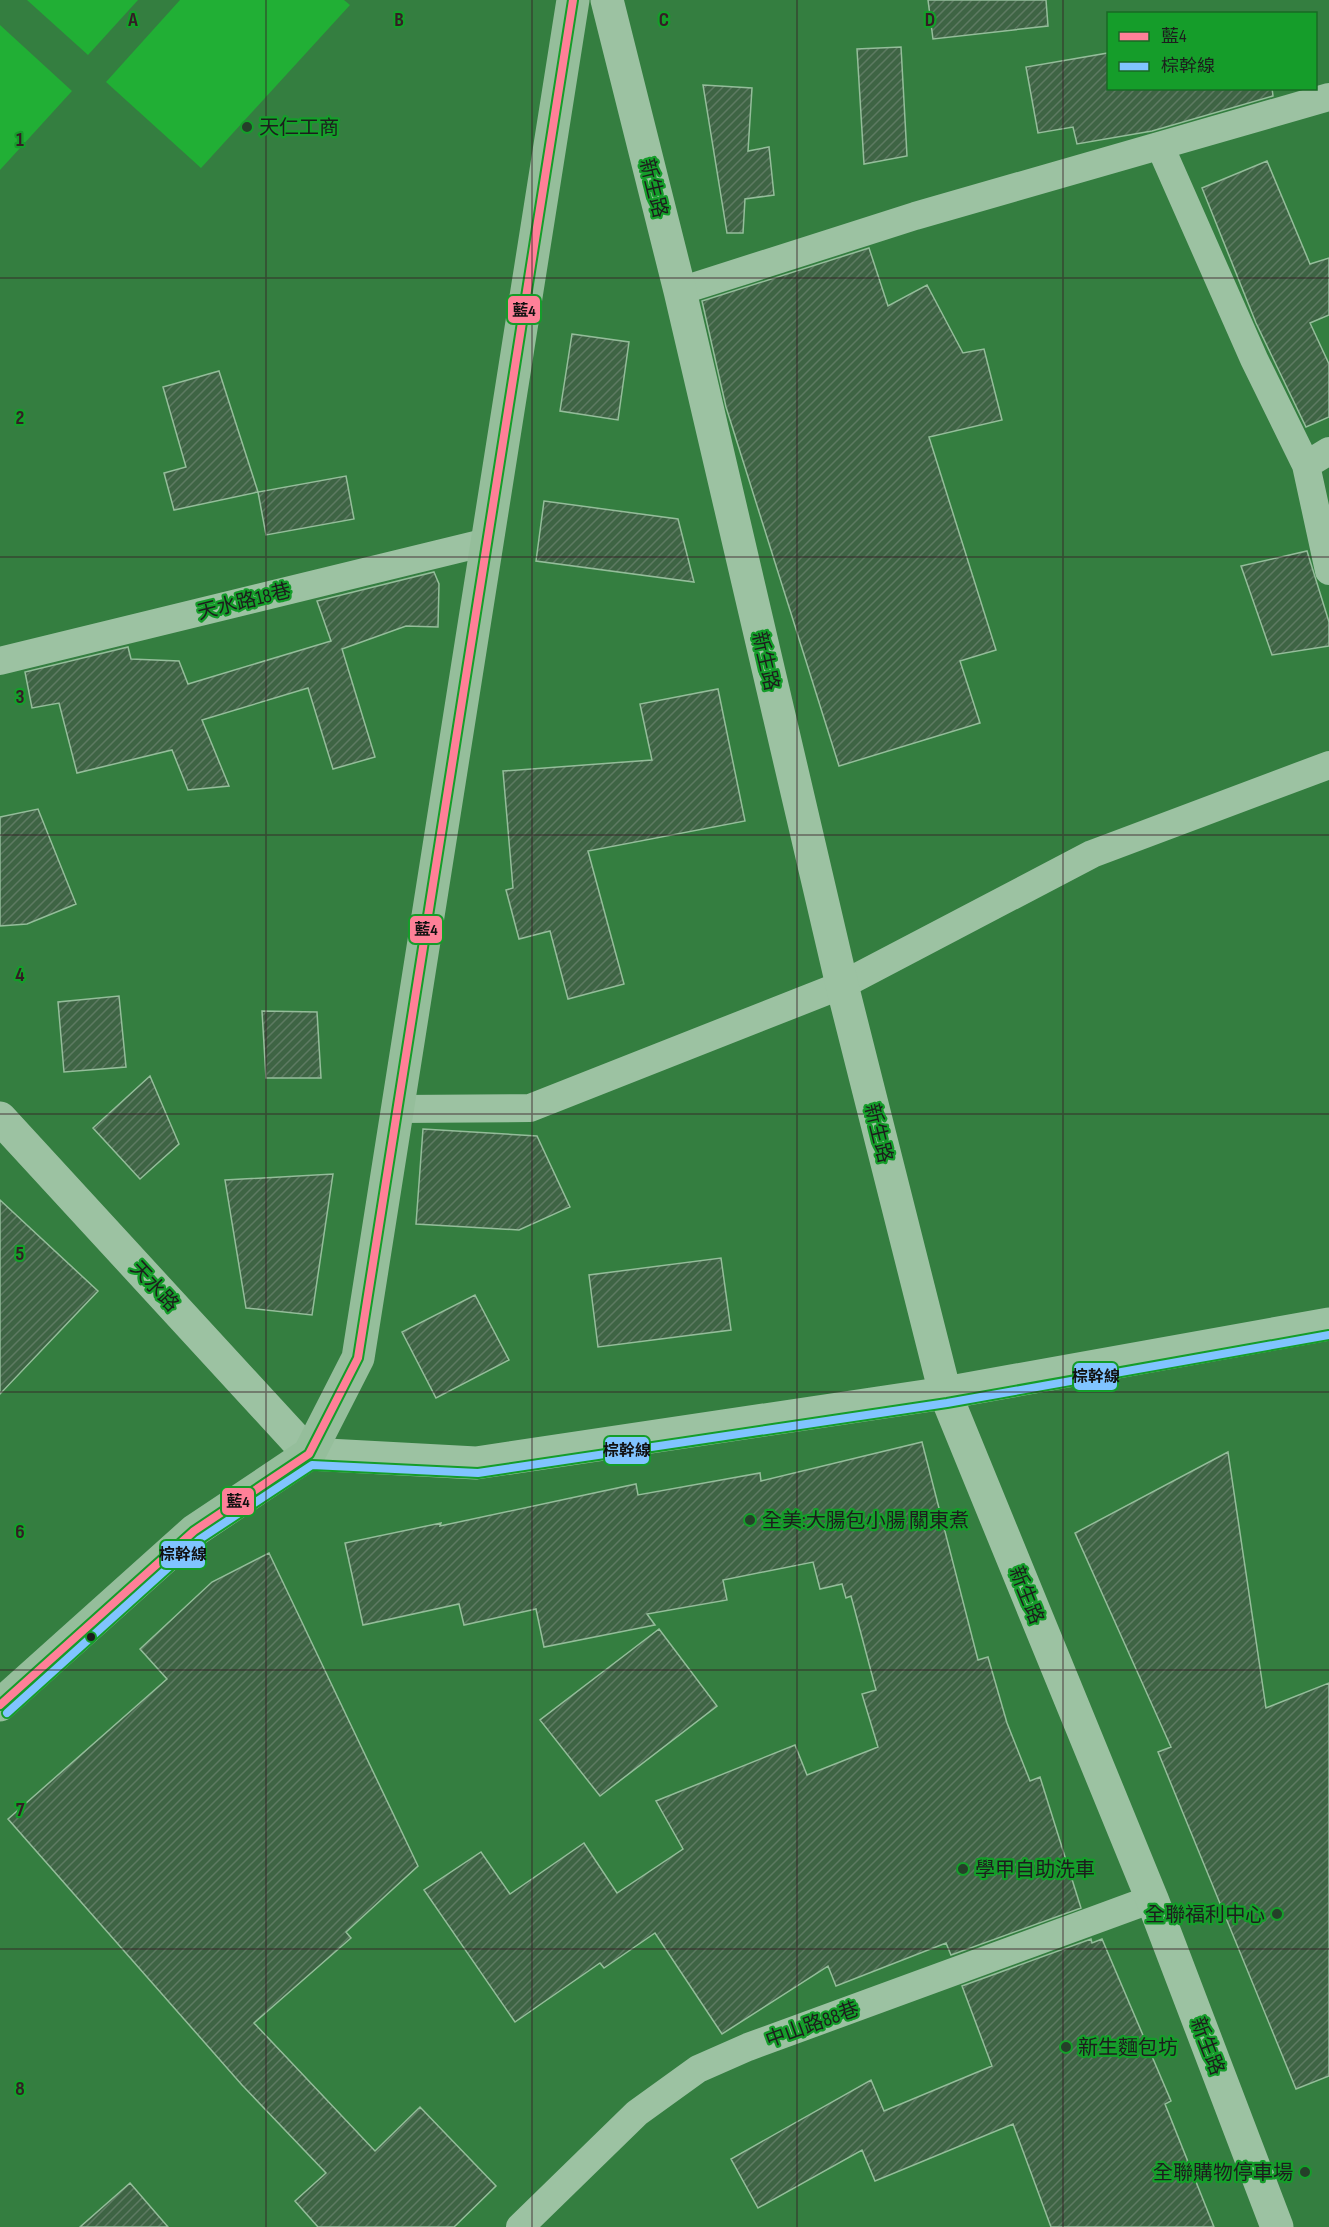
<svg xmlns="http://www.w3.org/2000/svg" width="1329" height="2227" viewBox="0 0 1329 2227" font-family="'Sofia Sans Condensed','Noto Sans TC',sans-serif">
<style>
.grass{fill:#21af35}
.building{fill:url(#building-hatch);stroke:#94bd9a;stroke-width:1.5}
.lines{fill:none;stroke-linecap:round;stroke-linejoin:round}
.service{stroke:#9cc2a2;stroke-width:28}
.minor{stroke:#9cc2a2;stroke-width:33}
.secondary{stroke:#95be9b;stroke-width:33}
.bus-1-casing{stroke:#159d2a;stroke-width:12}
.bus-2-casing{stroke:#159d2a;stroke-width:12}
.bus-1{stroke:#ff8098;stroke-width:8}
.bus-2{stroke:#80c4ff;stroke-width:8}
.grid{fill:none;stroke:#361c26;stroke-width:1.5;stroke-opacity:0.55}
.poi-dot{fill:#253f29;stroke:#159d2a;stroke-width:2}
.bus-dot{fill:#1d1d1d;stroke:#159d2a;stroke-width:2}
.labels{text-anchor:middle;stroke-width:4.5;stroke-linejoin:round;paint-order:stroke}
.poi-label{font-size:20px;fill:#1d1d1d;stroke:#159d2a;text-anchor:start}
.street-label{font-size:20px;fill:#1d1d1d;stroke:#159d2a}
.grid-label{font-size:20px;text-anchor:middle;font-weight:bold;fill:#361c26;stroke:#159d2a;stroke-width:4.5;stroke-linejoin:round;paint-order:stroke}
.line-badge{stroke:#159d2a;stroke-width:2}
.pale-badge-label{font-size:16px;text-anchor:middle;font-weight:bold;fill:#111}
</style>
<defs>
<pattern id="building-hatch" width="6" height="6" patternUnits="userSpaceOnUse" patternTransform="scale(1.5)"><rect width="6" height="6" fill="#3e6444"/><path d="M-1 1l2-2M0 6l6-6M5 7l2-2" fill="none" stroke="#5d7a62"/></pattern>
</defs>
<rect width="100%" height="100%" fill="#347e40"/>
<!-- grass -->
<path class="grass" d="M 27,0 L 138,0 L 88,55 Z
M 180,0 L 344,0 L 350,5 L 201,168 L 106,82 Z
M 0,25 L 72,91 L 0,170 Z"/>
<!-- building -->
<path class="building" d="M 928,0 L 1046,0 L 1048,26 L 933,39 Z
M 901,47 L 907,156 L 864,164 L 857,49 Z
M 1108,53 L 1108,88 L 1272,88 L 1273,96 L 1152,131 L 1077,144 L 1073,127 L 1038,133 L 1026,67 Z
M 703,85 L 752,88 L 748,151 L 769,147 L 774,195 L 745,199 L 743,233 L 727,233 Z
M 1267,161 L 1310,264 L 1329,258 L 1329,315 L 1310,323 L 1329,364 L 1329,417 L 1306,427 L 1256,323 L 1202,188 Z
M 869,248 L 888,306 L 927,285 L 963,353 L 984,349 L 1002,420 L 929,437 L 996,650 L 960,661 L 980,723 L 839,766 L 726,407 L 702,301 Z
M 572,334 L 629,342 L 618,420 L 560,411 Z
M 219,371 L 258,492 L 174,510 L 164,473 L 186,467 L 163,387 Z
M 346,476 L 354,519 L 266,535 L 258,492 Z
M 544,501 L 678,519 L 694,582 L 536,561 Z
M 1307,551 L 1329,622 L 1329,646 L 1272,655 L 1241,566 Z
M 434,572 L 439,584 L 438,627 L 406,626 L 342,649 L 375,757 L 333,769 L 308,688 L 202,720 L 229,786 L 188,790 L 172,750 L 77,773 L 59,703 L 32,708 L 25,672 L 128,647 L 131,659 L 179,661 L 188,684 L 331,641 L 317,601 Z
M 718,689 L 745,821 L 588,851 L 624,984 L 568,999 L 550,931 L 519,939 L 506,890 L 513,888 L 503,771 L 652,760 L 640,704 Z
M 38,809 L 76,904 L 27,924 L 0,926 L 0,817 Z
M 119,996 L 126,1067 L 64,1072 L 58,1002 Z
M 262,1011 L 317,1012 L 321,1078 L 266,1078 Z
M 150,1076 L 179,1144 L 140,1179 L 93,1128 Z
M 423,1129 L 537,1136 L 570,1207 L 519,1230 L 416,1224 Z
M 333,1174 L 312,1315 L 246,1308 L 225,1180 Z
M 0,1200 L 98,1291 L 0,1394 Z
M 721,1258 L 731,1330 L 598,1347 L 589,1275 Z
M 475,1295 L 509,1360 L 436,1398 L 402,1332 Z
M 922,1442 L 978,1660 L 988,1657 L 1007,1723 L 1030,1781 L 1040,1777 L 1081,1908 L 951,1955 L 946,1943 L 836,1986 L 828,1966 L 722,2034 L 655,1933 L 604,1968 L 600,1963 L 515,2022 L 424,1890 L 481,1852 L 510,1894 L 584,1843 L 617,1893 L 683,1849 L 656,1801 L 795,1745 L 807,1775 L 878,1747 L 862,1694 L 876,1690 L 851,1596 L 846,1598 L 842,1584 L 820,1589 L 813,1562 L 723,1580 L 727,1600 L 647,1614 L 655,1625 L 544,1647 L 536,1609 L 464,1625 L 459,1604 L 363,1625 L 345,1543 L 441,1523 L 440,1526 L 636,1484 L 638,1495 L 760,1473 L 761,1481 Z
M 1228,1452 L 1266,1708 L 1329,1683 L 1329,2076 L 1296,2089 L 1158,1752 L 1171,1747 L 1075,1533 Z
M 269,1553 L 418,1866 L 346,1932 L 351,1938 L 254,2023 L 375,2151 L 420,2107 L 496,2186 L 454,2227 L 318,2227 L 295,2201 L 326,2173 L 242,2085 L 8,1819 L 167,1679 L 140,1649 L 212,1582 Z
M 659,1629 L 717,1706 L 600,1796 L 540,1720 Z
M 1091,1939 L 1092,1943 L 1102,1939 L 1171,2101 L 1165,2104 L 1214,2227 L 1051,2227 L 1013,2124 L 875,2181 L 862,2150 L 758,2208 L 731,2159 L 871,2080 L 884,2111 L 992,2066 L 962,1986 Z
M 130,2183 L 168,2227 L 80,2227 Z"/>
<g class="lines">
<!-- service -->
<path class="service" d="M 1160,146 L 1254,359 L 1306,465 L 1329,571
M 680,291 L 915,216 L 1329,97
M 1306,465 L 1329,451
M 0,661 L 487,542
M 399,1109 L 530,1108 L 842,985 L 1092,854 L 1329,765
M 520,2227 L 637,2113 L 698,2069 L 748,2047 L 1152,1899"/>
<!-- minor -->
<path class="minor" d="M 607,0 L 680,291 L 842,985 L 945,1393 L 1152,1899 L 1277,2227
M 0,1118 L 309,1454 L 476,1463 L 945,1393 L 1329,1324"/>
<!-- secondary -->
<path class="secondary" d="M 0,1705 L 194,1531 L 309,1454 L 358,1358 L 573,0"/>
<!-- bus-1 casing -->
<g class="bus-1-casing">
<path id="bus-1" d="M 0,1705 L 194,1531 L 309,1454 L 358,1358 L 573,0"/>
</g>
<!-- bus-2 casing -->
<g class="bus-2-casing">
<path id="bus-2" d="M 7,1713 L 200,1539 L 312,1465 L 478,1473 L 947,1403 L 1329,1335"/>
</g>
<!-- bus-1 -->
<use href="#bus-1" class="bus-1"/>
<!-- bus-2 -->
<use href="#bus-2" class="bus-2"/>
</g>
<!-- grid -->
<path class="grid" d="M 266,0 L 266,2227M 532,0 L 532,2227M 797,0 L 797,2227M 1063,0 L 1063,2227M 0,278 L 1329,278M 0,557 L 1329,557M 0,835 L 1329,835M 0,1114 L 1329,1114M 0,1392 L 1329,1392M 0,1670 L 1329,1670M 0,1949 L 1329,1949"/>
<!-- markers -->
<g class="poi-dot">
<circle cx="247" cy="127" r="6"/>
<circle cx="750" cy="1520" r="6"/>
<circle cx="963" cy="1869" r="6"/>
<circle cx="1277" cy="1914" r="6"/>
<circle cx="1066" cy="2047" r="6"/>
<circle cx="1305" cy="2172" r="6"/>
</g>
<circle class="bus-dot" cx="91" cy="1637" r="5"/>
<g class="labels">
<!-- poi labels -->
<g class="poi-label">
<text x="259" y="134">天仁工商</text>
<text x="762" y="1527">全美:大腸包小腸 關東煮</text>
<text x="975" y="1876">學甲自助洗車</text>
<text x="1265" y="1921" text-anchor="end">全聯福利中心</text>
<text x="1078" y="2054">新生麵包坊</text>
<text x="1293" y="2179" text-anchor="end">全聯購物停車場</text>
</g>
<!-- street labels -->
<g class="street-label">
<text transform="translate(654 188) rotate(76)" y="7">新生路</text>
<text transform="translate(244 601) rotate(-14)" y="7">天水路18巷</text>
<text transform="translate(766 661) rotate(77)" y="7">新生路</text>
<text transform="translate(879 1133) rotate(76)" y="7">新生路</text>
<text transform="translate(155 1286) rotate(47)" y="7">天水路</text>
<text transform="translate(1027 1595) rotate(68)" y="7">新生路</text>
<text transform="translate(812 2024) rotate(-20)" y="7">中山路88巷</text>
<text transform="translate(1208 2046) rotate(69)" y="7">新生路</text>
</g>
</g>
<g class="grid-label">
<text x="133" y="26">A</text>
<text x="399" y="26">B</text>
<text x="664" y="26">C</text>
<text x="930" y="26">D</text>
<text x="20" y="146">1</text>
<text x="20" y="424">2</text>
<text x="20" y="703">3</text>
<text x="20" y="981">4</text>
<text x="20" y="1260">5</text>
<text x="20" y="1538">6</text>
<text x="20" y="1816">7</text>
<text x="20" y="2095">8</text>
</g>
<g class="line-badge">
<rect x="507" y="295" width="34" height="29" rx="6" fill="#ff8098"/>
<rect x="409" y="915" width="34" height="29" rx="6" fill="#ff8098"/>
<rect x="1073" y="1362" width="45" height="29" rx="6" fill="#80c4ff"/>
<rect x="604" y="1436" width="46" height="29" rx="6" fill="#80c4ff"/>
<rect x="221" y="1487" width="34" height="29" rx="6" fill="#ff8098"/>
<rect x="160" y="1540" width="46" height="29" rx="6" fill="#80c4ff"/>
</g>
<g class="pale-badge-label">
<text x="524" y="316">藍4</text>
<text x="426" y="935">藍4</text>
<text x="1096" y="1382">棕幹線</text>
<text x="627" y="1456">棕幹線</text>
<text x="238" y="1507">藍4</text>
<text x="183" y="1560">棕幹線</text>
</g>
<!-- legend -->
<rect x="1107" y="12" width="210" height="78" fill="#159d2a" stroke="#186a25" stroke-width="1.5"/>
<rect x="1119" y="32" width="30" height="9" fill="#ff8098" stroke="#186a25" stroke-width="1.5"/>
<text x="1161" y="42" font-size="18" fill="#1d1d1d">藍4</text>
<rect x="1119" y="62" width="30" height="9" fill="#80c4ff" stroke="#186a25" stroke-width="1.5"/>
<text x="1161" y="72" font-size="18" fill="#1d1d1d">棕幹線</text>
</svg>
